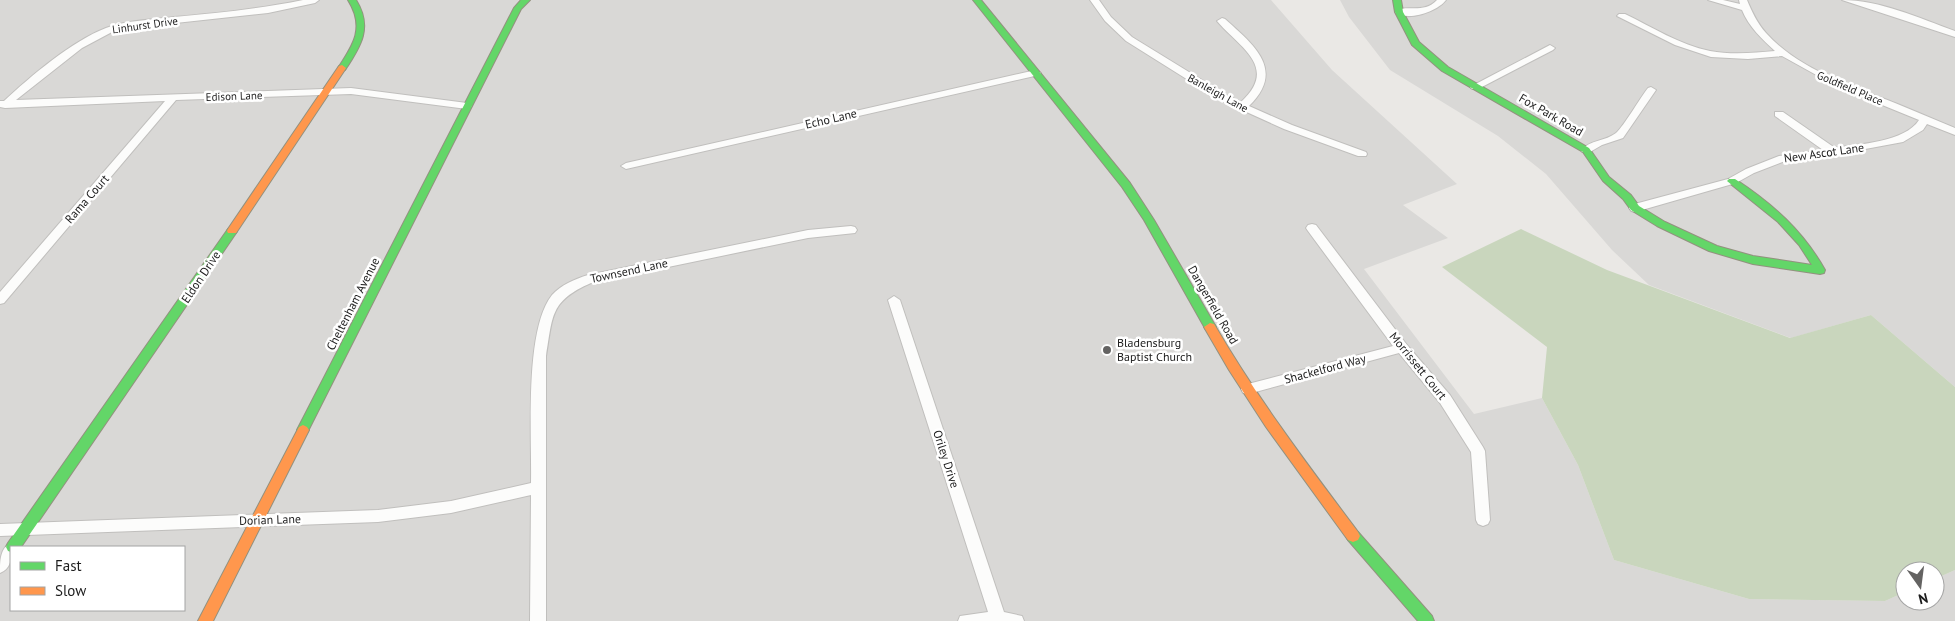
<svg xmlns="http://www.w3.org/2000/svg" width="1955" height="621" viewBox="0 0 1955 621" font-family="'PT Sans',sans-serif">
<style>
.residential{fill:#d9d8d6;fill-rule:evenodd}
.forest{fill:#c9d6bd}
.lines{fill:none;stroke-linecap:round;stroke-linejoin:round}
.street-casing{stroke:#c0bfbd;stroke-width:2}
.fast-casing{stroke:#93917f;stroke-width:2}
.slow-casing{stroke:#93917f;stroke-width:2}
.street{fill:#fcfcfb;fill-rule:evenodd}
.fast{fill:#63d668;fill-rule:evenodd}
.slow{fill:#ff974d;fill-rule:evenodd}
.poi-dot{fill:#646362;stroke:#fff;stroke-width:2}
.labels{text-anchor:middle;stroke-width:5;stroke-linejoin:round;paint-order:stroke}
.far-street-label{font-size:11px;fill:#1c1c1c;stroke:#fff}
.street-label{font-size:12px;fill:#1c1c1c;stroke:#fff}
.poi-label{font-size:12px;fill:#1c1c1c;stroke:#fff;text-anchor:start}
</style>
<rect width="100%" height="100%" fill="#eae8e5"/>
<!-- residential -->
<path class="residential" d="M 0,0 L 1271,0 L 1332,70 L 1457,184 L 1403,205 L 1448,238 L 1364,269 L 1474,414 L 1542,398 L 1578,465 L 1614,560 L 1749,599 L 1885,601 L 1905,592 L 1905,601 L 1935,601 L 1935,579 L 1955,570 L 1955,621 L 0,621 ZM 11,547 L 184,547 L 184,610 L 11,610 Z
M 1340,0 L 1955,0 L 1955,387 L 1871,315 L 1791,338 L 1649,285 L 1612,250 L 1546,174 L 1498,136 L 1390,70 L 1349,17 Z"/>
<!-- forest -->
<path class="forest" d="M 1521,229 L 1607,270 L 1790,338 L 1871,315 L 1955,387 L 1955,570 L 1935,579 L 1935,571 L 1905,571 L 1905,592 L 1885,601 L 1749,599 L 1614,560 L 1578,465 L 1542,398 L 1547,347 L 1442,267 Z"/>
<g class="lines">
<!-- street casing -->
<g class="street-casing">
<path id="street" d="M 303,0 L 319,0 L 315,3 L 268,13 L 148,26 L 112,32 L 82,48 L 16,100 L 351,88 L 467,103 L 472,106 L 467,109 L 351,94 L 176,100 L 4,303 L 0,304 L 0,292 L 165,101 L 5,108 L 0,107 L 0,101 L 4,101 C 31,76 72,41 106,28 C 127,20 152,20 174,17 C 217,13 260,9 303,0 Z
M 1090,0 L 1099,0 L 1111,17 L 1132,37 L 1228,96 L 1241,102 C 1279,67 1240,48 1217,21 L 1222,18 L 1225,19 C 1254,45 1286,70 1249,106 L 1292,125 L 1366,152 L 1367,154 L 1366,156 L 1358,156 L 1284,129 L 1220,100 L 1126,41 L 1105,21 Z
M 1437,0 L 1446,0 C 1437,12 1407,22 1395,12 C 1406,3 1423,15 1437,0 Z
M 1708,0 L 1723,0 L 1740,4 L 1739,0 L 1747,0 C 1752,12 1757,23 1766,33 C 1798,69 1851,86 1895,103 C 1915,111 1935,120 1955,128 L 1955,135 L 1927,124 L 1923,130 L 1903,142 L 1833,155 L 1785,161 L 1754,173 L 1736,183 L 1635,212 L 1631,211 L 1629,208 L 1631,205 L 1728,179 L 1746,169 L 1779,156 L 1823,150 L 1775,116 L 1775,112 L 1783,112 L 1835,148 C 1859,144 1905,142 1919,120 L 1838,87 L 1782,56 L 1748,59 L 1711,57 L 1675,45 L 1617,16 L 1619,14 L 1625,14 C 1652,27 1680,45 1710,51 C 1731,55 1754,53 1775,51 C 1762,39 1749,27 1742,10 Z
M 1842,0 C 1880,0 1919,18 1955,31 L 1955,37 Z
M 1550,45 L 1555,48 L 1553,50 L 1478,89 L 1472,89 L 1470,87 Z
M 1036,70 L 1041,73 L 1039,75 L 626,169 L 621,166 L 626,163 Z
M 1651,87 L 1656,90 L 1623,138 L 1602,145 L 1590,152 L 1582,152 L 1581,150 C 1590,140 1606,141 1616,133 C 1624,126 1640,98 1648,88 Z
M 1312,224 L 1316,225 L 1407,345 L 1450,395 L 1483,447 L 1485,451 L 1490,520 L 1488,524 L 1483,526 L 1478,524 L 1476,520 L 1471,452 L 1440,403 L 1399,353 L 1248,394 L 1243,393 L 1241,389 L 1243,385 L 1248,384 L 1393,346 L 1308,231 L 1306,228 L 1308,225 Z
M 851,226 L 855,227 L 857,230 L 855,233 L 808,238 L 591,283 C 550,301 553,315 546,356 L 546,621 L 530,621 L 531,495 L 451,513 L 378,522 L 0,536 L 0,524 L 378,510 L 451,501 L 531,483 C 532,436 524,330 552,295 C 561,285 575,279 588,275 L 808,230 Z
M 894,296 L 900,300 L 1004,612 L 1022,616 L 1024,621 L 958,621 L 960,616 L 988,612 L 888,300 Z
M 11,543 L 17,547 L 11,547 C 11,558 12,568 0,573 C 0,561 0,548 11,543 Z"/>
</g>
<!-- fast casing -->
<g class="fast-casing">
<path id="fast" d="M 348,0 L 356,0 C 373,27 361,46 345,70 L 342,71 L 338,68 C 354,44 365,27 348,0 Z
M 521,0 L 530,0 L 521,9 L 307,433 L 303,435 L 299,433 L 297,430 L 514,8 Z
M 973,0 L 981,0 L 1130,183 L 1154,220 L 1216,327 L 1214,330 L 1206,330 L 1144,220 L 1122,187 Z
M 1393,0 L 1401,0 L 1403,12 L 1419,42 L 1448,67 L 1589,148 L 1609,177 L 1631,195 L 1639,206 L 1665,222 L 1717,246 L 1753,256 L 1812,265 L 1799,245 L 1778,222 L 1727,181 L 1729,179 L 1735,179 C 1773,204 1803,231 1825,270 L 1824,273 L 1820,274 L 1753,264 L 1709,251 L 1657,226 L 1631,210 L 1623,199 L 1603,181 L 1583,152 L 1442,71 L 1412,45 L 1395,12 Z
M 232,228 L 237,231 L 236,233 L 21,547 L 11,547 L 11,552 L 8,551 L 6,547 L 8,543 L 228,229 Z
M 1353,530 L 1358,532 L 1432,616 L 1434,621 L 1418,621 L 1348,540 L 1346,536 L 1348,532 Z"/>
</g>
<!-- slow casing -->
<g class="slow-casing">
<path id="slow" d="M 342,65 L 346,68 L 236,233 L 228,233 L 227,231 L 228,229 L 339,66 Z
M 1210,323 L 1214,324 C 1257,398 1307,464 1358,532 L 1360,536 L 1358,540 L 1353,542 L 1348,540 L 1266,427 L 1229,370 L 1204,327 Z
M 303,425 L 307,427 L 309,430 L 213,621 L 198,621 L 299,427 Z"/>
</g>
<!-- street -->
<use href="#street" class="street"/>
<!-- fast -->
<use href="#fast" class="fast"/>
<!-- slow -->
<use href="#slow" class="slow"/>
</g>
<!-- markers -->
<circle class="poi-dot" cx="1107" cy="350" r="5"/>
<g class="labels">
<!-- far-street labels -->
<g class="far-street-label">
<text transform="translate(145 25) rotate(-8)" y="4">Linhurst Drive</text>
<text transform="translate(1850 88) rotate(23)" y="4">Goldfield Place</text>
<text transform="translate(1218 93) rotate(29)" y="4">Banleigh Lane</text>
<text transform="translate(234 96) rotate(-2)" y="4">Edison Lane</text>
</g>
<!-- street labels -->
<g class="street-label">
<text transform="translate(1551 115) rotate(30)" y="4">Fox Park Road</text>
<text transform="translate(831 119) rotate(-13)" y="4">Echo Lane</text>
<text transform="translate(1824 153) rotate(-8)" y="4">New Ascot Lane</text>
<text transform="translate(87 199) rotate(-49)" y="4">Rama Court</text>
<text transform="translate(629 271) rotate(-12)" y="4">Townsend Lane</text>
<text transform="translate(201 277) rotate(-56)" y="4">Eldon Drive</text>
<text transform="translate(353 304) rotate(-63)" y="4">Cheltenham Avenue</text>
<text transform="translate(1213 305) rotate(60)" y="4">Dangerfield Road</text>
<text transform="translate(1418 366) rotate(51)" y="4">Morrissett Court</text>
<text transform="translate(1325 369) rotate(-15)" y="4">Shackelford Way</text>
<text transform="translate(946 459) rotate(72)" y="4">Oriley Drive</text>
<text transform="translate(270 520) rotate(-2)" y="4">Dorian Lane</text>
</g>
<!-- poi labels -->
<g class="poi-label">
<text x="1117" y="347">Bladensburg<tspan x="1117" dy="14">Baptist Church</tspan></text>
</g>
</g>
<!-- legend -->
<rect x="10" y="546" width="175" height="65" fill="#ffffff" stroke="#a4a4a4"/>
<rect x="20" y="562" width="25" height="8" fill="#63d668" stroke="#a4a4a4"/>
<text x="55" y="571" font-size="15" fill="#1c1c1c">Fast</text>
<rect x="20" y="587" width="25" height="8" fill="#ff974d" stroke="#a4a4a4"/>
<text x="55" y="596" font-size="15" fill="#1c1c1c">Slow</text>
<!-- north arrow -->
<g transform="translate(1920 586) rotate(166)"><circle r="24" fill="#ffffff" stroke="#a4a4a4"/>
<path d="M0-4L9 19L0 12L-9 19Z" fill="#646362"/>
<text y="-8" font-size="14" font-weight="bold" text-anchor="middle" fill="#1c1c1c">N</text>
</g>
</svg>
